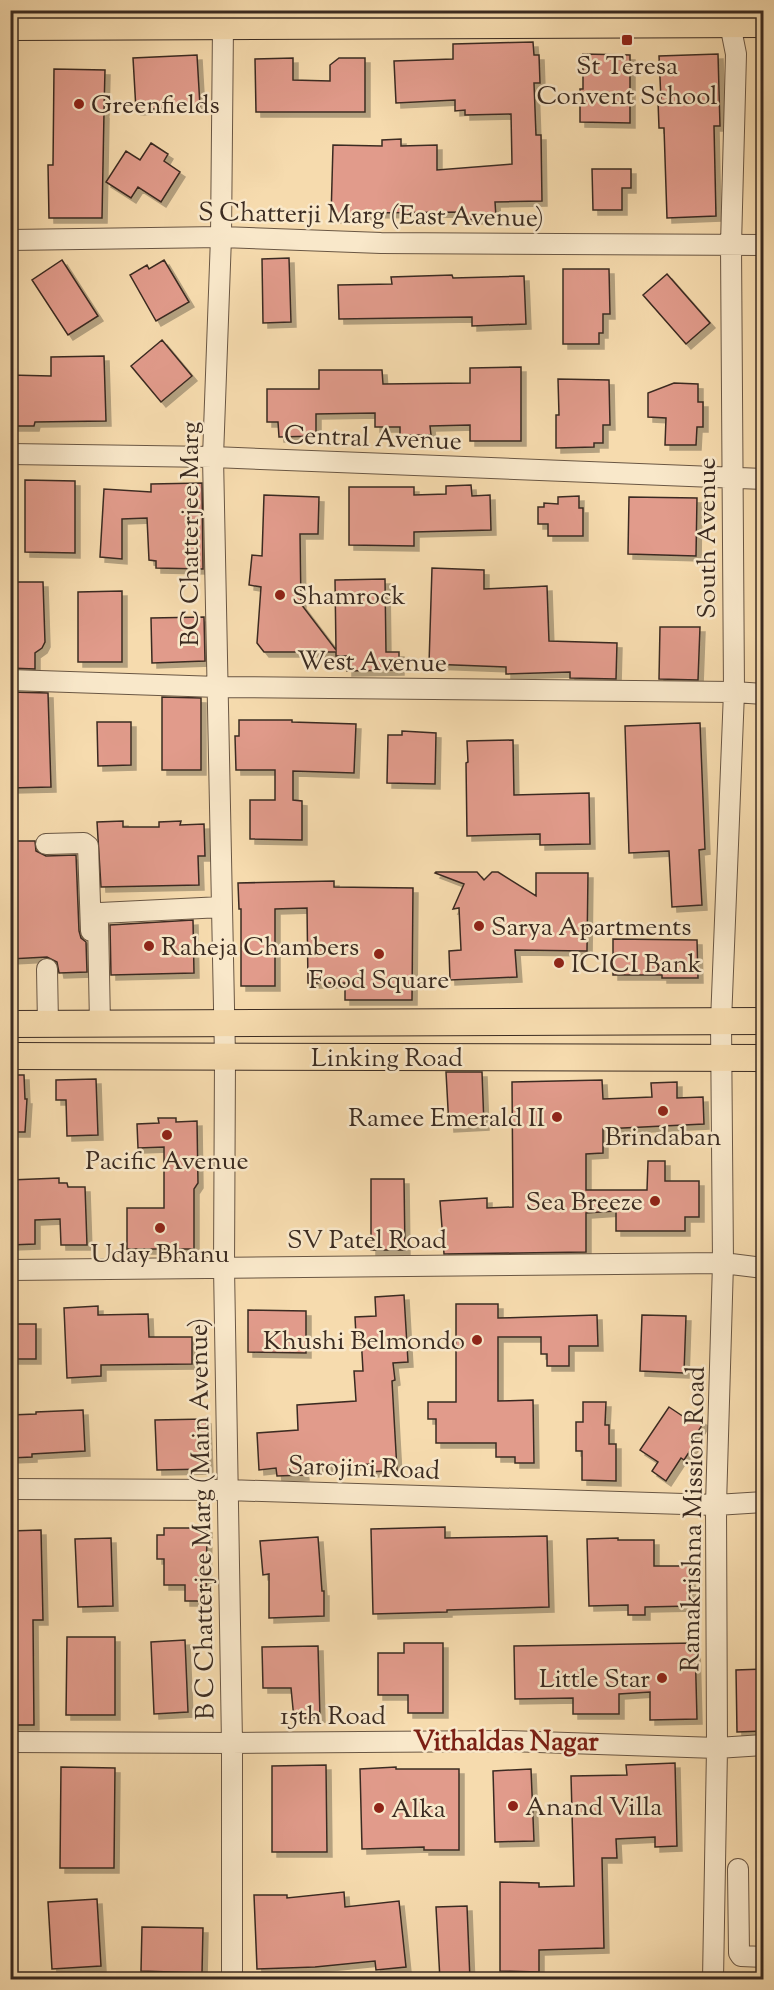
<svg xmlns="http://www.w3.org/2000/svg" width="774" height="1990" viewBox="0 0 774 1990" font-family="'Sorts Mill Goudy',serif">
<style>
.building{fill:#e19b8b;stroke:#3b2b21;stroke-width:1.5;filter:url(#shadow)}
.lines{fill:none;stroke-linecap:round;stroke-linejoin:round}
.minor-casing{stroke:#6a5744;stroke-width:22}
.major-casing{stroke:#3b2b21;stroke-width:28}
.minor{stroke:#f9e8ca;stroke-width:20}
.major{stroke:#f6dbae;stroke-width:26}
.poi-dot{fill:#8f2418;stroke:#f9e8ca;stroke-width:2}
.labels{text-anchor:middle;stroke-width:5;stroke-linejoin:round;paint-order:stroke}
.poi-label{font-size:26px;fill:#3b2b21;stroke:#f9e8ca;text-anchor:start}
.street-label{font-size:26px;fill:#3b2b21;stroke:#f9e8ca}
.neighbourhood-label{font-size:27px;font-weight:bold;fill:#7a1f14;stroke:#f9e8ca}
</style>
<defs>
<filter id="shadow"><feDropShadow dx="5" dy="5" stdDeviation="0" flood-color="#0004"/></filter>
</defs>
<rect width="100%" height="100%" fill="#f6dbae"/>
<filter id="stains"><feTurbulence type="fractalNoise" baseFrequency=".00333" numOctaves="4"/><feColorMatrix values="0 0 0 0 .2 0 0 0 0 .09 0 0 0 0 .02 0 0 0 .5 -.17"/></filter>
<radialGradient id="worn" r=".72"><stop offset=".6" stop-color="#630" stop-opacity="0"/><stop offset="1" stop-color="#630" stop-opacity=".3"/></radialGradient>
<!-- building -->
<path class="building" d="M 533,42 L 534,55 L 539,55 L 540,83 L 534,83 L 536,135 L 541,135 L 542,201 L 495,202 L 496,217 L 464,220 L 463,212 L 366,213 L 366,218 L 331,218 L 333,145 L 382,146 L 382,140 L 401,139 L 401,146 L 437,145 L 437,170 L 512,164 L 511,114 L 465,115 L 465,110 L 455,111 L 455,100 L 396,103 L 394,61 L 453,59 L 453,44 Z
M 583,54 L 630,55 L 630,123 L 580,122 L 580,89 L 583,89 Z
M 718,54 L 720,126 L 714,126 L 716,216 L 667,218 L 664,128 L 659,128 L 658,101 L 661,100 L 659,56 Z
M 197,55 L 200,106 L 136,110 L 133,58 Z
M 293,58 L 293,80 L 330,81 L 330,65 L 339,58 L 365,58 L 365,112 L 256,112 L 255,59 Z
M 54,69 L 105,70 L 104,111 L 102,112 L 104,113 L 102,218 L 49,218 L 48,165 L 53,165 Z
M 151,143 L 168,154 L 164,161 L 180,172 L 161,202 L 138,187 L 131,198 L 106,182 L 126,151 L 140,160 Z
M 592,169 L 631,169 L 631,188 L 622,188 L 622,210 L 593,210 Z
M 289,258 L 291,322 L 263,323 L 262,259 Z
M 62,260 L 98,316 L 68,335 L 32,280 Z
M 164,260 L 189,302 L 156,321 L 130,275 L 147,265 L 149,269 Z
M 563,269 L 609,269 L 610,314 L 603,314 L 603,333 L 599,333 L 599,344 L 563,344 Z
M 667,274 L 710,323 L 686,344 L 643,295 Z
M 452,275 L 453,278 L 524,276 L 526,324 L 472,326 L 472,317 L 339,319 L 338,285 L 392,284 L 391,277 Z
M 162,340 L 192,376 L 161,402 L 131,366 Z
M 104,356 L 106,421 L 35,422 L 34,426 L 10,426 L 10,375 L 51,376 L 51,357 Z
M 521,367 L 521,441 L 470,441 L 470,425 L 430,426 L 431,435 L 400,435 L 400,427 L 375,427 L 375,413 L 316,414 L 316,436 L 279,437 L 278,422 L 267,422 L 267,389 L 319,389 L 319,370 L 382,370 L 383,384 L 470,383 L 470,368 Z
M 558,379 L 609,380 L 610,425 L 603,425 L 603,443 L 594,443 L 594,447 L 556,448 L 556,415 L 559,415 Z
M 674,383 L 698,384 L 698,402 L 703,402 L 703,427 L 697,427 L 696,445 L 665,445 L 666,418 L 648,417 L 648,393 Z
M 25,480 L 75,481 L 75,553 L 25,552 Z
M 202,483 L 203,569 L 156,568 L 156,561 L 149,560 L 147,518 L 122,519 L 122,559 L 100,557 L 104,489 L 151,492 L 151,484 Z
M 471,485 L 472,496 L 490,495 L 491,530 L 414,532 L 414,546 L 349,545 L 349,487 L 414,487 L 414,495 L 446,494 L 446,486 Z
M 264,495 L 319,497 L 318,534 L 300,534 L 301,604 L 336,650 L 335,580 L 385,579 L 386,652 L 399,652 L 399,670 L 347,671 L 347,656 L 336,656 L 336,652 L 264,652 L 257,643 L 261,587 L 249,585 L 252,555 L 262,556 Z
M 579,496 L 579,508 L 583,508 L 583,536 L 548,536 L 548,524 L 538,524 L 538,507 L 544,507 L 544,503 L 558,504 L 558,497 Z
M 629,497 L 697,498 L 696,556 L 628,554 Z
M 432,568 L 484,570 L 484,589 L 547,586 L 549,641 L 617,643 L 616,679 L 570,678 L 570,672 L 506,674 L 506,667 L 429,664 Z
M 10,582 L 43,582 L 45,642 L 42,648 L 35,653 L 35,669 L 10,668 Z
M 122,591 L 122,662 L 78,662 L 78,592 Z
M 204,617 L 205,661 L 152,663 L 151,618 Z
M 660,627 L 700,627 L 698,680 L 659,679 Z
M 10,692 L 48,693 L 51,787 L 10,788 Z
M 162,697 L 201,698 L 201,770 L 162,770 Z
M 239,720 L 292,720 L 292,722 L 356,724 L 354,773 L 293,771 L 293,800 L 302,801 L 302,840 L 250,839 L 250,800 L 275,800 L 275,770 L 236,770 L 235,736 L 239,736 Z
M 97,722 L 131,722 L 131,765 L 98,766 Z
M 700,723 L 705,849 L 699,850 L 702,905 L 672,907 L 669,851 L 629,853 L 625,726 Z
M 402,731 L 436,733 L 435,784 L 387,783 L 388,735 L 402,735 Z
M 513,740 L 514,795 L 589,793 L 590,844 L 540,845 L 540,834 L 467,836 L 466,763 L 468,762 L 467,741 Z
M 123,821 L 123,827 L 159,827 L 159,822 L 181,821 L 180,825 L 204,824 L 205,856 L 198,856 L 199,885 L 101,887 L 97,822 Z
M 10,841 L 35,841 L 36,851 L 46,856 L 76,855 L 79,931 L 81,938 L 86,942 L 87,972 L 59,973 L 57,962 L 47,957 L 10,959 Z
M 436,872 L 477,872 L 484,880 L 492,872 L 498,872 L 536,896 L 536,873 L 588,873 L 587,951 L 515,950 L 517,977 L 450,980 L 449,951 L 461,950 L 459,908 L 453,909 L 464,884 L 435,873 Z
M 334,881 L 334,887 L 413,888 L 412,1000 L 345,1000 L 345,983 L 308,983 L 307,908 L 275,909 L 275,986 L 241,986 L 241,909 L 239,909 L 238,883 Z
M 193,920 L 194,973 L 111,975 L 110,925 Z
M 613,939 L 697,940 L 698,978 L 662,978 L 662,975 L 613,975 Z
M 446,1072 L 482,1072 L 484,1125 L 449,1127 Z
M 10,1075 L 24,1075 L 25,1099 L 27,1099 L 25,1132 L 10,1132 Z
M 96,1079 L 98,1135 L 67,1136 L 66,1100 L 56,1100 L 56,1080 Z
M 602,1080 L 603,1099 L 652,1097 L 651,1083 L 677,1082 L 677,1098 L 703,1097 L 704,1124 L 603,1129 L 603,1153 L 586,1154 L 586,1190 L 647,1190 L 648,1161 L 665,1161 L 665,1181 L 699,1181 L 699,1217 L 685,1217 L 685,1231 L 616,1231 L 616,1211 L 586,1213 L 586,1252 L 444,1254 L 440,1201 L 487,1198 L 487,1208 L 513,1207 L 512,1082 Z
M 158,1118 L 176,1118 L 176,1122 L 197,1121 L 198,1183 L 194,1189 L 194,1249 L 127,1249 L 127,1208 L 164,1208 L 164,1147 L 138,1148 L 137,1124 L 159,1123 Z
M 59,1178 L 59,1183 L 67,1183 L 68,1187 L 85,1187 L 87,1245 L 61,1245 L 60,1219 L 35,1220 L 35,1244 L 10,1245 L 10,1180 Z
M 371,1179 L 404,1179 L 405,1250 L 371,1250 Z
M 404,1295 L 408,1362 L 393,1363 L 395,1380 L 392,1381 L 397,1470 L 371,1472 L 371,1464 L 303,1468 L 304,1475 L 277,1476 L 276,1468 L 259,1470 L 257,1433 L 298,1430 L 297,1405 L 356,1401 L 354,1371 L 363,1371 L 361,1336 L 356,1336 L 355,1317 L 376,1316 L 375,1297 Z
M 456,1304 L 498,1304 L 498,1318 L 597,1315 L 598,1346 L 569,1346 L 569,1366 L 547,1366 L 547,1354 L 541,1354 L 541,1337 L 498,1337 L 498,1401 L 533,1400 L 534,1463 L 515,1463 L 515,1457 L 496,1457 L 496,1443 L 436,1443 L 436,1419 L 428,1419 L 428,1402 L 456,1402 Z
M 98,1306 L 98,1315 L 148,1314 L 149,1337 L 192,1337 L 192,1364 L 101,1365 L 101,1376 L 67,1378 L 64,1308 Z
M 248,1310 L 306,1311 L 306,1353 L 248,1352 Z
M 642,1315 L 686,1316 L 684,1373 L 640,1371 Z
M 10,1324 L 36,1324 L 36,1359 L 10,1359 Z
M 583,1402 L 606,1402 L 605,1425 L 609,1425 L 609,1444 L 616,1444 L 616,1481 L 582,1480 L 582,1451 L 576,1451 L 576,1422 L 583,1422 Z
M 669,1407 L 687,1419 L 691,1413 L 704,1422 L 694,1438 L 697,1440 L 684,1460 L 681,1458 L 666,1481 L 652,1471 L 658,1462 L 640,1450 Z
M 83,1410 L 85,1451 L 32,1454 L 32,1457 L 10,1458 L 10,1415 L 36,1414 L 36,1412 Z
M 206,1419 L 208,1469 L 157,1470 L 155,1420 Z
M 445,1527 L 445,1538 L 547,1536 L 549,1607 L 447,1610 L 447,1612 L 373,1614 L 371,1529 Z
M 164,1528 L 207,1528 L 206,1601 L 185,1601 L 185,1585 L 164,1585 L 164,1559 L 157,1559 L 157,1535 L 164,1535 Z
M 41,1530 L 43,1620 L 33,1620 L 34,1725 L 10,1725 L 10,1531 Z
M 318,1537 L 322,1591 L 324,1591 L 324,1616 L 269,1618 L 269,1574 L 263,1575 L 260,1541 Z
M 111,1538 L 113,1606 L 78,1607 L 75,1539 Z
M 618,1538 L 618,1540 L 654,1540 L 654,1566 L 690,1566 L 691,1606 L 645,1607 L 645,1615 L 628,1615 L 628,1605 L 589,1606 L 587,1539 Z
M 67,1637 L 115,1637 L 115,1715 L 66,1715 Z
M 185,1640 L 188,1712 L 154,1714 L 151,1642 Z
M 404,1643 L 443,1643 L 443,1713 L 408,1713 L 408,1695 L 378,1695 L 378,1653 L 404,1653 Z
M 695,1643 L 697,1719 L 650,1720 L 650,1692 L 619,1694 L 619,1714 L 573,1714 L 573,1698 L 515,1699 L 514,1646 Z
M 318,1646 L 320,1717 L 294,1719 L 291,1688 L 263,1688 L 262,1647 Z
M 764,1669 L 764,1731 L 737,1732 L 736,1670 Z
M 675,1763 L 677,1846 L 655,1847 L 655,1837 L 616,1839 L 617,1858 L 602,1858 L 604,1948 L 539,1950 L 539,1972 L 500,1971 L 500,1882 L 539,1883 L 539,1887 L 574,1886 L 571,1776 L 627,1775 L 626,1765 Z
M 326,1765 L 327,1852 L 272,1852 L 272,1766 Z
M 61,1767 L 115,1768 L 114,1868 L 60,1868 Z
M 396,1767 L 396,1769 L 459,1769 L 459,1850 L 424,1850 L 424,1847 L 362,1849 L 360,1769 Z
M 531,1769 L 534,1841 L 495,1842 L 493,1771 Z
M 344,1892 L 345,1907 L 399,1901 L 406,1967 L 376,1970 L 375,1961 L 315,1967 L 257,1969 L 254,1895 L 287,1895 L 287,1898 Z
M 97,1899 L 101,1966 L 52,1969 L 48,1902 Z
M 467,1906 L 470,1980 L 440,1980 L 436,1907 Z
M 142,1927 L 203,1928 L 202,1973 L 141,1971 Z"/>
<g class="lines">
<!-- minor casing -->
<g class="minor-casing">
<path id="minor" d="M 221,10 L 223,25 L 221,237 L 213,457 L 225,1057 L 224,1267 L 232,1743 L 232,1980
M 10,240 L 221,237 L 381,243 L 764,245
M 10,454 L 213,457 L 764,479
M 10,680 L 218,687 L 734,692 L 764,694
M 46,844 L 84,843 L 88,846 L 91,931
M 47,969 L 48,1024
M 100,1024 L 98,920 L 100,913 L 222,907
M 10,1270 L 723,1263 L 764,1268
M 10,1489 L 227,1490 L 716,1505 L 764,1502
M 10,1742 L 232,1743 L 506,1741 L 717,1748 L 764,1745
M 738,1869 L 739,1953 L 741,1956 L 764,1957
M 713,1980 L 717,1748 L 716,1505 L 723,1263 L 721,1022 L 734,692 L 731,245 L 736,54 L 730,24 L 730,10"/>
</g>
<!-- major casing -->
<g class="major-casing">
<path id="major" d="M 10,27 L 764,24
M 10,1024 L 764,1021
M 10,1056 L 764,1058"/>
</g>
<!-- minor -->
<use href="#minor" class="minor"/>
<!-- major -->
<use href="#major" class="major"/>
</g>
<!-- markers -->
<g class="poi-dot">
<rect x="621" y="34" width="12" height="12" rx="3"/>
<circle cx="79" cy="104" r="6"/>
<circle cx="280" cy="595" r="6"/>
<circle cx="479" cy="926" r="6"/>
<circle cx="149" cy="946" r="6"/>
<circle cx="379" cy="954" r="6"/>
<circle cx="559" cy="963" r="6"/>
<circle cx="663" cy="1111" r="6"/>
<circle cx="557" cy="1117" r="6"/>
<circle cx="167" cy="1135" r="6"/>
<circle cx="655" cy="1201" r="6"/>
<circle cx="160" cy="1228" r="6"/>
<circle cx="477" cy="1340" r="6"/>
<circle cx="662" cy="1678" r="6"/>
<circle cx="513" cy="1806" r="6"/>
<circle cx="379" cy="1808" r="6"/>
</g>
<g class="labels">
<!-- poi labels -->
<g class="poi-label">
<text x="627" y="74" text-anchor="middle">St Teresa<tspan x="627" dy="30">Convent School</tspan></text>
<text x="91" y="113">Greenfields</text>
<text x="292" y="604">Shamrock</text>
<text x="491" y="935">Sarya Apartments</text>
<text x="161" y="955">Raheja Chambers</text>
<text x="571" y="972">ICICI Bank</text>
<text x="379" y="988" text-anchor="middle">Food Square</text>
<text x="545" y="1126" text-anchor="end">Ramee Emerald II</text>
<text x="663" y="1145" text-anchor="middle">Brindaban</text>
<text x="167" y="1169" text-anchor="middle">Pacific Avenue</text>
<text x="643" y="1210" text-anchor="end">Sea Breeze</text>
<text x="160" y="1262" text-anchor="middle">Uday Bhanu</text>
<text x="465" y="1349" text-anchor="end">Khushi Belmondo</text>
<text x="650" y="1687" text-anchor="end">Little Star</text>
<text x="525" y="1815">Anand Villa</text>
<text x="391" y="1817">Alka</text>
</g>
<!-- street labels -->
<g class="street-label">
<text transform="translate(371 214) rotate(1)" y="9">S Chatterji Marg (East Avenue)</text>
<text transform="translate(373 437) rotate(2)" y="9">Central Avenue</text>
<text transform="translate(189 534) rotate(-90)" y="9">BC Chatterjee Marg</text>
<text transform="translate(706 538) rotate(-90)" y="9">South Avenue</text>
<text transform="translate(372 661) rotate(1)" y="9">West Avenue</text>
<text x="387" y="1066">Linking Road</text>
<text x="367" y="1248">SV Patel Road</text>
<text transform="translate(364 1467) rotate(2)" y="9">Sarojini Road</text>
<text transform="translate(201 1519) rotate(-91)" y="9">B C Chatterjee Marg (Main Avenue)</text>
<text transform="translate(692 1519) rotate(-89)" y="9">Ramakrishna Mission Road</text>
<text x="333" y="1724">15th Road</text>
</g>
<!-- neighbourhood labels -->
<g class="neighbourhood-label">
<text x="506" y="1750">Vithaldas Nagar</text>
</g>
</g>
<!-- margin -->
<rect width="774" height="1990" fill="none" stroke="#f6dbae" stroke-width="36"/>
<rect x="12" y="12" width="750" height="1966" fill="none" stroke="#3b2b21" stroke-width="3"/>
<rect x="18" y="18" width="738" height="1954" fill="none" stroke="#3b2b21" stroke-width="1.5"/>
<rect width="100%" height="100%" filter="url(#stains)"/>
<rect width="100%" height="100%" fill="url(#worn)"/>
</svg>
